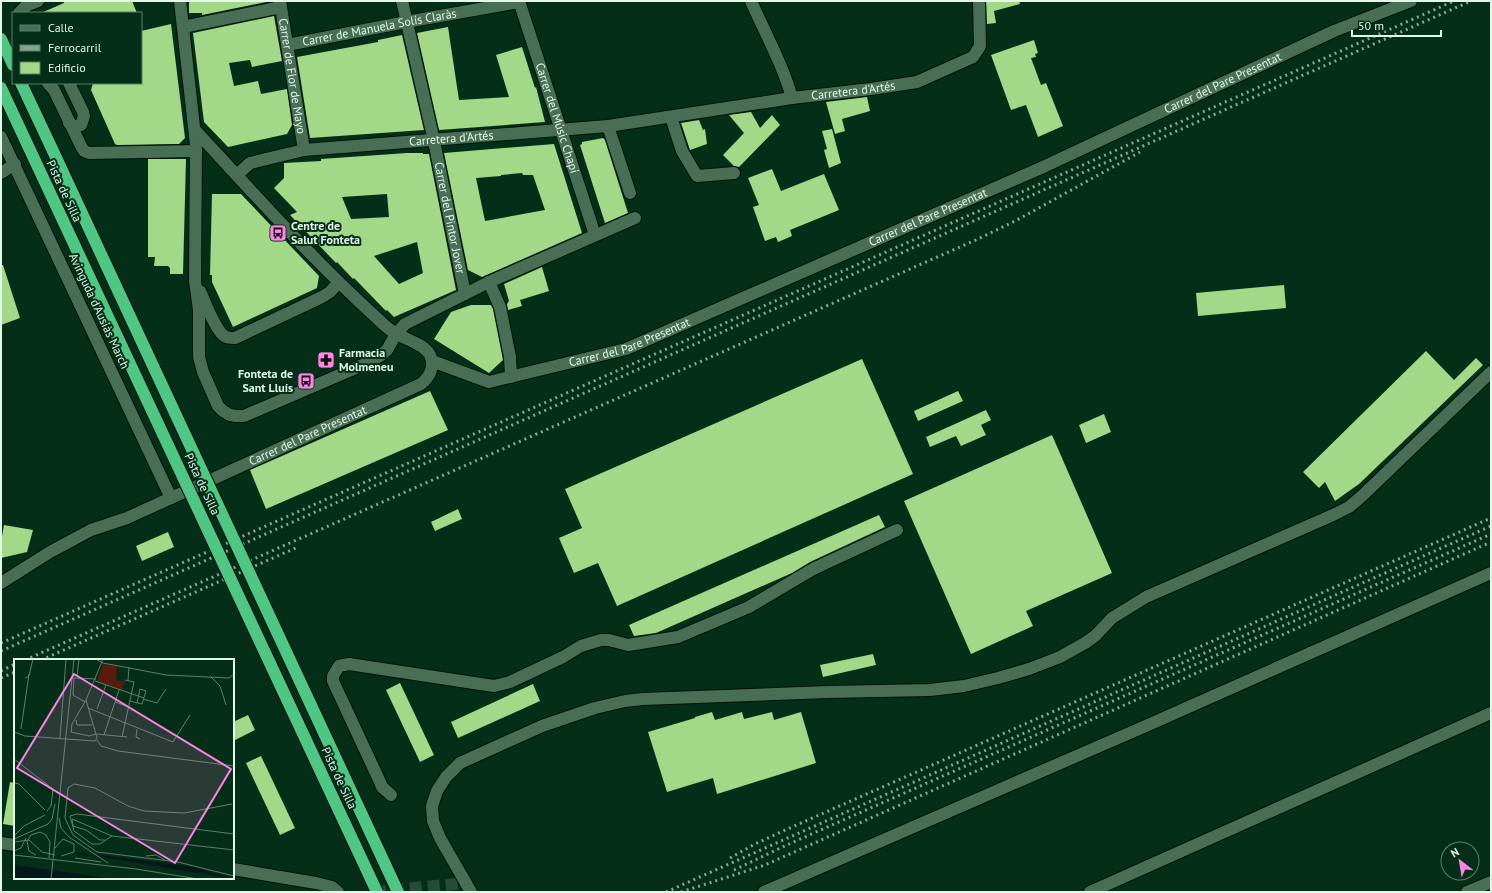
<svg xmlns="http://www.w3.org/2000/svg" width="1492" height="893" viewBox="0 0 1492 893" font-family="'PT Sans',sans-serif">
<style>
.building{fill:#a2d887;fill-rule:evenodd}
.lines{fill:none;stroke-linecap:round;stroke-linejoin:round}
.minor-tunnel{stroke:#264c37;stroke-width:12;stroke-dasharray:12 6;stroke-linecap:butt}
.minor-casing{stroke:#001406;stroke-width:14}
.highway-casing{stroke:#001406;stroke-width:14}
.minor{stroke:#486f56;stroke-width:12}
.highway{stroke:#4fc683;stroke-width:12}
.rail{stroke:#87a593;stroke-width:3;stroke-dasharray:2 4;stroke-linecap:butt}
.highway-bridge-casing{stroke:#001406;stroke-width:14;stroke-linecap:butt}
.highway-bridge{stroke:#4fc683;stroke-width:12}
.labels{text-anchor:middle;stroke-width:4;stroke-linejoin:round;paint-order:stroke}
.street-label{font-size:12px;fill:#e2f8e9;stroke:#052e18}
.poi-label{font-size:12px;font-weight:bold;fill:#e2f8e9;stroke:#052e18;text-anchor:start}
.inset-river{fill:none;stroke:#06171b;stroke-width:2}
.inset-road{fill:none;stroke:#5d7f6c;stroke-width:1}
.view{fill:#fc86e4;fill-opacity:0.15;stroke:#fc86e4;stroke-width:2}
.inset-edge{fill:none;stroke:#e2f8e9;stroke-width:2}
</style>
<rect width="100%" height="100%" fill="#052e18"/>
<!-- building -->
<path class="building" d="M 63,1 L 132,1 L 137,13 L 41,13 L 64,3 Z
M 189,1 L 271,1 L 202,15 L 202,13 L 189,13 Z
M 986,1 L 1019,1 L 1020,4 L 994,11 L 996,23 L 987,24 Z
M 274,16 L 282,61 L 252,67 L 250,60 L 229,63 L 234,86 L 258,81 L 261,94 L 287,89 L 292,125 L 287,134 L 228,147 L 204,122 L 193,33 Z
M 171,24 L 185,138 L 179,144 L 117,145 L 115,144 L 91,90 L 93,83 L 141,83 L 141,31 Z
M 448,27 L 459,100 L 509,97 L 496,55 L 522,47 L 535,88 L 536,87 L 545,122 L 439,130 L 417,33 Z
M 402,35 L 424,130 L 310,138 L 297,57 L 378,42 L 378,40 Z
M 1034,40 L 1038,53 L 1035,54 L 1036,57 L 1031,58 L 1041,85 L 1046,83 L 1063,126 L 1038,137 L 1026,105 L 1011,110 L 991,55 Z
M 867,97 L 870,111 L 842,119 L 845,131 L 835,134 L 826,102 Z
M 751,112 L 760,128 L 772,115 L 780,125 L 739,167 L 734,166 L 723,155 L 744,133 L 729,115 Z
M 699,120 L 703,130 L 705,129 L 707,144 L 690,150 L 681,123 Z
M 832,129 L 841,163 L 829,168 L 824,150 L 827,149 L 822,131 Z
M 603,138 L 605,140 L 628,213 L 605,223 L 580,145 L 582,144 L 582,142 Z
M 554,144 L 582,233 L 482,277 L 468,270 L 444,153 ZM 522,173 L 523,175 L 533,175 L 545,210 L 485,221 L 476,178 L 501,176 L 501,175 Z
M 407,153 L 423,153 L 423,154 L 429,154 L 456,290 L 394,317 L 387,310 L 386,311 L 354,278 L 353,279 L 337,262 L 336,263 L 290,215 L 297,212 L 274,188 L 284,178 L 284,163 L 321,161 L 321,159 ZM 387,194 L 389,217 L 351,219 L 342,197 ZM 417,242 L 423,273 L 399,284 L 374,256 Z
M 148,159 L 186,159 L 183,274 L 170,274 L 170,268 L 168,266 L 154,266 L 155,257 L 148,257 Z
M 772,169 L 781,191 L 824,174 L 839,210 L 790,230 L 792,236 L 778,242 L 776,237 L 765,241 L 753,207 L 759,205 L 748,178 Z
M 212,194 L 241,194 L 319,276 L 317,288 L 233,327 L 212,282 L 212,275 L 210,275 Z
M 1,265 L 3,265 L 20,318 L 1,325 Z
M 542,267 L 549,291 L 520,300 L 522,306 L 508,310 L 507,304 L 509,301 L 504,284 Z
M 1284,285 L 1286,308 L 1198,316 L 1196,293 Z
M 471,305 L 491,305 L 493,309 L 503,360 L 489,373 L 434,339 L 451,312 Z
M 1426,351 L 1454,380 L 1476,358 L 1483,365 L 1359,484 L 1335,501 L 1325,482 L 1319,488 L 1303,472 Z
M 862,359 L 913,474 L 617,606 L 598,563 L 574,573 L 559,538 L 582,528 L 565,489 Z
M 430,391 L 448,430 L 266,509 L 250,470 Z
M 958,391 L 963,401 L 918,421 L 914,411 Z
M 986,410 L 991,420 L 981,425 L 986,435 L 961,446 L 956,436 L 930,447 L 926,437 Z
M 1104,414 L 1111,432 L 1086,443 L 1079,425 Z
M 1052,435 L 1112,573 L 1026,611 L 1033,626 L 971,654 L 904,501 Z
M 458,509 L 462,519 L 435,531 L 431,522 Z
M 879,515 L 885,527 L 810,562 L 792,573 L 656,633 L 634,636 L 629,625 Z
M 4,525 L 33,530 L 27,552 L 1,558 L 1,542 Z
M 168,532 L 174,547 L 142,561 L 136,546 Z
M 873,654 L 876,665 L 823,677 L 820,665 Z
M 400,683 L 434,755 L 420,762 L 386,690 Z
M 533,684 L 540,701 L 458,738 L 451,722 Z
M 712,712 L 715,720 L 742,712 L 744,719 L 772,712 L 774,720 L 801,712 L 816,763 L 717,794 L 713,778 L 667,792 L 648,732 L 695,718 L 695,717 Z
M 248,715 L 255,730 L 233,741 L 233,722 Z
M 261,756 L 295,828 L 280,835 L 246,763 Z
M 10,782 L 15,783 L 15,826 L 3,824 Z"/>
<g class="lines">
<!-- minor-tunnel -->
<path class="minor-tunnel" d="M 374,892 L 466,883"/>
<!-- minor casing -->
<g class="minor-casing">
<g id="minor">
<path d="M 180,1 L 196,145 L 195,281 L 199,310 L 199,357 L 203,372 L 218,406 L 223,411 L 230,415 L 236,416 L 244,416 L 365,364 L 380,356 L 387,350 L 396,334 L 405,324 L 489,282 L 635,218"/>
<path id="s1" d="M 280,1 L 304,150"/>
<path id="s2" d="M 402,1 L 434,141 L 465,294"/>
<path id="s3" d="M 519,1 L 595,235"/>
<path d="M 751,1 C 765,33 783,65 792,98"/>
<path d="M 19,13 L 26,6 L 38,1"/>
<path d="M 183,27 L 281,7"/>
<path id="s4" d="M 287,45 L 406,22 L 519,2"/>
<path d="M 48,83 L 54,90 L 81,146 L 84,151 L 89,153 L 196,151"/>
<path d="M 671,117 L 682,151 L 697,176 L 734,173"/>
<path d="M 69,123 C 73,127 76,127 81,125 L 84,116 L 83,112 L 69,83"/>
<path d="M 608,126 L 630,193"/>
<path d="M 1,137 L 171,498"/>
<path d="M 1,173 L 15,164"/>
<path id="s5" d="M 237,175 L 250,163 L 304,150 L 608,126 L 792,98 L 871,89 L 917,82 L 973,57 L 980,46 L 979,1"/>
<path d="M 489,282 L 500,307 L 510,357 L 511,377"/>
<path d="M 200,291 C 205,302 214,327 223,335 C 226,338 230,338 235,338 L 322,297 L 330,292 L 338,283"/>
<path id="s6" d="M 432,361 L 489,382 L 626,349 L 1041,168 L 1334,31 L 1411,1"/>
<path id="s7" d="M 1,583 L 50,552 L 91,530 L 127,518 L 171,498 L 421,384 C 430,377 435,366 430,355 C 424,344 407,340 397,334 C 391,331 385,326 380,321 C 315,262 255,195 195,130"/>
<path d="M 391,795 L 382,787 L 380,782 L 333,681 L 333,676 L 339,666 L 349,664 L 487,685 L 494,686 L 510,682 L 563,657 L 581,646 L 601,640 L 609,640 L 628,645 L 678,637 L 749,607 L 813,569 L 897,530"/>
<path d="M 1,843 L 15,845"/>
<path d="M 233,869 L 316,883 L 332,887 L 338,892"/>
<path d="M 471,892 L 440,838 L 433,821 L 432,806 L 437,791 L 446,777 L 460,763 L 542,726 L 595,708 L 625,701 L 643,699 L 828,692 L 930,690 L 964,686 L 998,678 L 1029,669 L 1060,657 L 1085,643 L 1095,636 L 1112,618 L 1146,597 L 1333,515 L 1349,507 L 1362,496 L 1491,372"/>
<path d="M 764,892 L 1148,725 L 1491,573"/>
<path d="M 1090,892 L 1491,713"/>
<path d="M 1467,892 L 1491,882"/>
</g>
</g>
<!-- highway casing -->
<g class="highway-casing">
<path id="highway" d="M 1,39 L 13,65
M 21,83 L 53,151"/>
</g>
<!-- minor -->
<use href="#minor" class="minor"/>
<!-- highway -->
<use href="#highway" class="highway"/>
<!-- rail -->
<path class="rail" d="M 1,643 L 1454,1
M 1,651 L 1471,1
M 25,660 L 978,239 L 1017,220 L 1140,152
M 41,660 L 298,547
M 1,671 L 15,664
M 1,678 L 15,672
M 730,858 L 755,844 L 783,831 L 1491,518
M 734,870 L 789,844 L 1491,534
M 666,892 L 1491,526
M 681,892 L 765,865 L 1491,542"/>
<!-- highway-bridge casing -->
<g class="highway-bridge-casing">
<path id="highway-bridge" d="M 1,88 L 377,892
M 53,151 L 398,892"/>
</g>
<!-- highway-bridge -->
<use href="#highway-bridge" class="highway-bridge"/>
</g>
<!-- icons -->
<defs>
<g id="bus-square" transform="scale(0.9)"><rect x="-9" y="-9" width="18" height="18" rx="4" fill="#fc86e4" stroke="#052e18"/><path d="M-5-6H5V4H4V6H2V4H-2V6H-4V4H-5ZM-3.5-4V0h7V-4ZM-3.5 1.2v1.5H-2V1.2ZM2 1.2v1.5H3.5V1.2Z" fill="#111"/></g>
<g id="pharmacy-square" transform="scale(0.9)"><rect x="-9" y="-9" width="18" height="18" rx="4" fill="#fc86e4" stroke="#052e18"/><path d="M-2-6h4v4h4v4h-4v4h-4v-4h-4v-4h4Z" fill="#111"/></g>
</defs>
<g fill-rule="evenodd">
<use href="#bus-square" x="278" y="233"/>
<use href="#pharmacy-square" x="326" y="360"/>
<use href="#bus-square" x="306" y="381"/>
</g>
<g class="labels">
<!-- street labels -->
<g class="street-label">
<text dy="4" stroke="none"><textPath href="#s4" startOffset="94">Carrer de Manuela Solís Claràs</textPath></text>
<text dy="4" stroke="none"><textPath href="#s1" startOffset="76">Carrer de Flor de Mayo</textPath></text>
<text dy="4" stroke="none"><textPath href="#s6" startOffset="855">Carrer del Pare Presentat</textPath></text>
<text dy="4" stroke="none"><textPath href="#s5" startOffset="626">Carretera d'Artés</textPath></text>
<text dy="4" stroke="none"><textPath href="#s3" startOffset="123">Carrer del Músic Chapí</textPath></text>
<text dy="4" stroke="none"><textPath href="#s5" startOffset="221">Carretera d'Artés</textPath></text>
<text transform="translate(64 191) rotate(65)" y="4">Pista de Silla</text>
<text dy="4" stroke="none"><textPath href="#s6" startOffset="531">Carrer del Pare Presentat</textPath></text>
<text dy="4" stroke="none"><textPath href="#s2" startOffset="222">Carrer del Pintor Jover</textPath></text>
<text transform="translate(99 311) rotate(65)" y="4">Avinguda d'Ausiàs March</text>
<text dy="4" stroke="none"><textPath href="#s6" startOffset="207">Carrer del Pare Presentat</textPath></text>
<text dy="4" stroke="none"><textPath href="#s7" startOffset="341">Carrer del Pare Presentat</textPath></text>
<text transform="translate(202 484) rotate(65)" y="4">Pista de Silla</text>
<text transform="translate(339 778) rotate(65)" y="4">Pista de Silla</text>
</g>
<!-- poi labels -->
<g class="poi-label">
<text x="291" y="230">Centre de<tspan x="291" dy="14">Salut Fonteta</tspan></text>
<text x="339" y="357">Farmacia<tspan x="339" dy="14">Molmeneu</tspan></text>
<text x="293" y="378" text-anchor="end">Fonteta de<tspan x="293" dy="14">Sant Lluís</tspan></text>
</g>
</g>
<!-- overview -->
<g transform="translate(14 659)">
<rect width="220" height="220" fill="#052e18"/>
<path d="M 89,5 L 103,7 L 102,22 L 111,22 L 108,31 L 83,22 Z" fill="#591b0b"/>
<path d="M 87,196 L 179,208 L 220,220 L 87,198 ZM 0,206 L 73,216 L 99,220 L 0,220 Z" fill="#06171b"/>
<path class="inset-river" d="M 62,194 L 74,196"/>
<path class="inset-road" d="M 82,0 L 89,4 L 152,16 L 215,19 L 220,15M 89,0 L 72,41 L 58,65 L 57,73 L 75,77 L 82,75 L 113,78M 63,17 L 65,0M 197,18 L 206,27 L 212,46M 11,19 L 15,17 L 19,0M 114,21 L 115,8M 81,22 L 130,39M 129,40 L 143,44 L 152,30M 116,42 L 128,45 L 132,32 L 126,30 L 123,44M 71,43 L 59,36 L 60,19 L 82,20M 101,43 L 115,48M 74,49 L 159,83 L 176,56M 83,50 L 92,26M 62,61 L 63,66 L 78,66M 7,70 L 15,15M 123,70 L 122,78 L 126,80M 0,73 L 11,77 L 81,82 L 83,79 L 72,41M 90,76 L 105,31M 108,78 L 120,23 L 111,21M 46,79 L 52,0M 83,81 L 87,87 L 104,92 L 220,107M 0,100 L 39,130 L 37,147 L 33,152M 0,124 L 5,125 L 31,151M 218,145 L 170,154 L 130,152 L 114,147 L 81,129 L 60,125 L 54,129 L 51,159 L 59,176 L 83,193 L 164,203 L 220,217M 45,159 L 47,169 L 55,178 L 94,204M 0,177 L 10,167 L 31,156M 98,177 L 86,185 L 78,185 L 60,172 L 56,157 L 63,155 L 220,175M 0,180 L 34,165 L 38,160 L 41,145M 91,181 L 86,181 L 72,171 L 59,167 L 58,160 L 98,177 L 220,191M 0,183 L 15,181 L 28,193 L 41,196M 41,189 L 49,180 L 60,185 L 60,193 L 47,197M 0,192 L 7,189 L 12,179M 0,196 L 122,210 L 184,220M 22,196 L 15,192 L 13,182 L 17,176 L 26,173 L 32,176 L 36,183 L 35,199M 132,197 L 142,196 L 151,201M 61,199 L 87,203M 37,220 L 60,0"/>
<path class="view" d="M 60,15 L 217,110 L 161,204 L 3,109 Z"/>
<rect width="220" height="220" class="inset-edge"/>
</g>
<!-- border -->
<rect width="1492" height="893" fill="none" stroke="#e2f8e9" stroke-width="4"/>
<!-- legend -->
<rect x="12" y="12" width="130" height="72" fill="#052e18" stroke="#5d7f6c"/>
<rect x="20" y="25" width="20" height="6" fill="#486f56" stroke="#5d7f6c"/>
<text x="48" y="32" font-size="12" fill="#e2f8e9">Calle</text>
<rect x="20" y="45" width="20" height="6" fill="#87a593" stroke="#5d7f6c"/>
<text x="48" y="52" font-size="12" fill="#e2f8e9">Ferrocarril</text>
<rect x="20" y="62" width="20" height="12" fill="#a2d887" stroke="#5d7f6c"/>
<text x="48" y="72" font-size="12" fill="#e2f8e9">Edificio</text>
<!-- north arrow -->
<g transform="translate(1460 861) rotate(329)"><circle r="19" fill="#052e18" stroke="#5d7f6c"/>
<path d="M0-3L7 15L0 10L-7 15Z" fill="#fc86e4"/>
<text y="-6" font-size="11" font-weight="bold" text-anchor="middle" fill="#e2f8e9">N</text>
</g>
<!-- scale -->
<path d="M1352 30v6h89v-6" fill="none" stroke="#e2f8e9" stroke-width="2"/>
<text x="1358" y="30" font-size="12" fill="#e2f8e9" stroke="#052e18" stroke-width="3" paint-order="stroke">50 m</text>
</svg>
